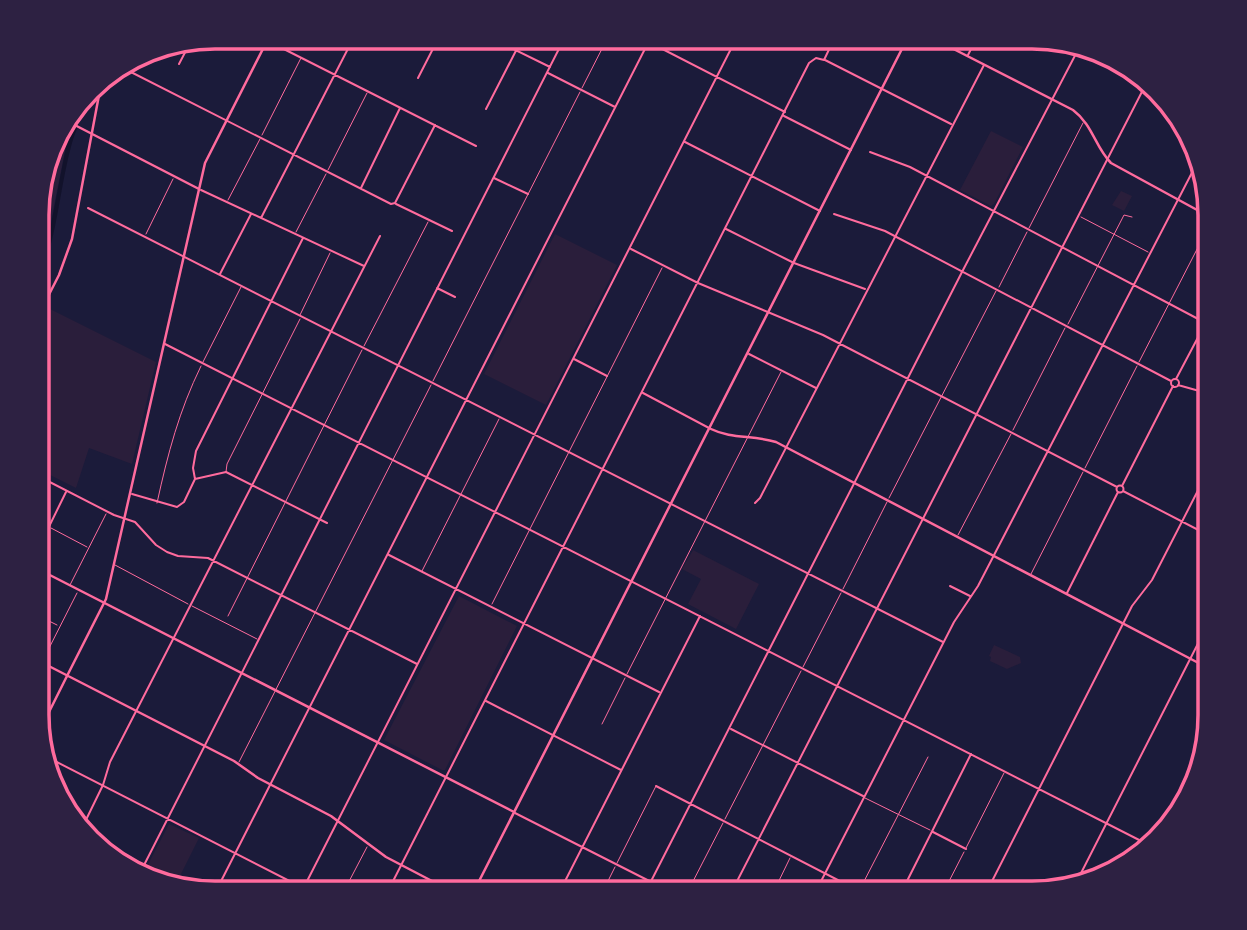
<svg xmlns="http://www.w3.org/2000/svg" width="1247" height="930" viewBox="0 0 1247 930" font-family="Lato,sans-serif">
<style>
.green{fill:#2a1e3b}
.water{fill:#12122b}
.lines{fill:none;stroke-linecap:round;stroke-linejoin:round}
.service{stroke:#ff6b9d;stroke-width:1}
.minor{stroke:#ff6b9d;stroke-width:2}
.tertiary{stroke:#ff6b9d;stroke-width:2.5}
.secondary{stroke:#ff6b9d;stroke-width:2.5}
.rim{fill:none;stroke:#ff6b9d;stroke-width:3.5}
</style>
<rect width="100%" height="100%" fill="#1b1b3a"/>
<!-- green -->
<path class="green" d="M 1009,37 L 1033,37 L 1026,50 L 1007,41 Z
M 61,125 L 69,130 L 50,226 L 38,269 L 38,192 Z
M 991,131 L 1023,147 L 994,204 L 991,206 L 960,190 Z
M 1121,191 L 1132,196 L 1124,211 L 1112,205 Z
M 555,234 L 617,265 L 546,405 L 484,374 Z
M 50,309 L 156,362 L 132,464 L 89,448 L 76,488 L 38,469 L 38,334 Z
M 693,550 L 759,584 L 736,629 L 688,604 L 701,579 L 682,569 Z
M 459,596 L 517,626 L 445,770 L 442,770 L 384,740 Z
M 994,645 L 1020,657 L 1021,663 L 1007,669 L 990,661 L 991,657 L 989,656 Z
M 169,824 L 199,838 L 175,886 L 142,876 Z"/>
<!-- water -->
<path class="water" d="M 90,91 C 87,110 77,125 72,143 C 59,189 58,238 38,282 L 38,273 L 46,250 L 67,142 Z"/>
<g class="lines">
<!-- service -->
<path class="service" d="M 582,88 L 608,37
M 262,135 L 301,58
M 328,170 L 367,93
M 228,200 L 260,139
M 1081,217 L 1148,252
M 1029,228 L 1083,123
M 296,232 L 326,174
M 146,234 L 173,179
M 999,287 L 1027,232
M 300,315 L 330,253
M 1068,324 L 1124,215 L 1132,217
M 364,346 L 428,222
M 203,362 L 241,287
M 1139,362 L 1210,224
M 433,381 L 580,92
M 1013,430 L 1065,328
M 1085,468 L 1137,366
M 226,472 L 227,464 L 300,319
M 889,498 L 996,291
M 157,503 C 168,453 179,411 201,366
M 38,521 L 47,526
M 51,528 L 87,547
M 958,535 L 1011,434
M 115,565 L 188,604
M 422,571 L 499,419
M 1031,574 L 1083,472
M 70,585 L 106,514
M 843,589 L 887,502
M 492,604 L 662,268
M 192,606 L 257,639
M 37,615 L 57,625
M 228,616 L 362,350
M 43,660 L 77,593
M 803,667 L 841,593
M 627,674 L 781,372
M 602,724 L 625,678
M 239,762 L 431,385
M 865,798 L 930,830
M 71,815 L 85,822
M 725,819 L 801,671
M 966,848 L 1004,773
M 617,863 L 656,786
M 343,893 L 367,847
M 602,893 L 615,867
M 687,893 L 723,823
M 773,893 L 790,858
M 858,893 L 928,757
M 943,893 L 964,852"/>
<!-- minor -->
<path class="minor" d="M 260,37 L 476,146
M 489,37 L 550,67
M 639,37 L 785,112
M 968,55 L 977,37
M 825,60 L 951,124
M 179,64 L 191,41
M 121,67 L 391,204 L 395,203 L 435,125
M 548,73 L 615,107
M 418,78 L 439,37
M 486,109 L 523,37
M 784,116 L 851,150
M 685,142 L 820,211
M 870,152 L 910,167 L 1202,321
M 494,178 L 528,194
M 361,188 L 400,108
M 201,190 L 364,266
M 396,204 L 452,231
M 88,208 L 943,642
M 834,214 L 885,231 L 1171,381
M 261,218 L 354,37
M 726,229 L 794,263 L 865,289
M 631,249 L 698,283 L 823,335 L 1117,487
M 220,274 L 251,214
M 437,288 L 455,297
M1202 323a4 4 0 1 1 8 0a4 4 0 1 1-8 0Z
M 165,344 L 1149,845
M 749,354 L 816,388
M 574,359 L 607,376
M 1176,379 L 1204,326
M1171 383a4 4 0 1 1 8 0a4 4 0 1 1-8 0Z
M 1178,385 L 1210,394
M 643,393 L 709,428
M 38,476 L 114,515 L 135,522 L 156,545 L 167,552 L 178,556 L 208,558 L 417,664
M 195,479 L 193,468 L 196,451 L 303,238
M1116.5 489a3.5 3.5 0 1 1 7 0a3.5 3.5 0 1 1-7 0Z
M 1122,486 L 1173,386
M 1123,491 L 1210,536
M 132,494 L 177,507 L 184,502 L 195,479 L 226,472 L 327,523
M 755,503 L 760,498 L 984,65
M 38,549 L 66,492
M 389,555 L 659,692
M 950,586 L 970,596
M 1067,593 L 1118,492
M 486,701 L 621,770
M 731,729 L 863,796
M 45,756 L 313,893
M 656,786 L 863,893
M 515,813 L 673,893
M 82,828 L 103,785 L 110,762 L 380,236
M 933,832 L 966,849
M 139,875 L 565,37
M 1034,882 L 1049,889
M 1076,883 L 1210,620
M 215,893 L 651,37
M 301,893 L 737,37
M 387,893 L 809,63 L 816,58 L 824,60 L 835,37
M 559,893 L 700,616
M 645,893 L 962,272 L 1080,46
M 731,893 L 1148,80
M 815,893 L 954,622 L 978,586 L 1198,161
M 901,893 L 971,754
M 986,893 L 1132,606 L 1152,580 L 1210,467"/>
<!-- tertiary -->
<path class="tertiary" d="M 65,120 L 199,189
M 711,429 C 731,439 754,435 776,442 L 1210,669
M 38,569 L 514,812
M 39,732 L 67,676
M 1188,797 L 1198,777
M 473,893 L 908,37"/>
<!-- secondary -->
<path class="secondary" d="M 930,37 L 1073,110 C 1093,125 1095,147 1111,163 L 1210,217
M 38,316 L 59,275 L 72,239 L 102,79
M 37,660 L 234,761 L 258,778 L 331,816 L 386,857 L 455,893
M 67,676 L 106,599 L 205,163 L 269,37"/>
</g>
<!-- crop -->
<path d="M0 0H1247V930H0ZM215 49H1032A166 166 0 0 1 1198 215V715A166 166 0 0 1 1032 881H215A166 166 0 0 1 49 715V215A166 166 0 0 1 215 49Z" fill="#2d2142" fill-rule="evenodd"/>
<path class="rim" d="M215 49H1032A166 166 0 0 1 1198 215V715A166 166 0 0 1 1032 881H215A166 166 0 0 1 49 715V215A166 166 0 0 1 215 49Z"/>
</svg>
